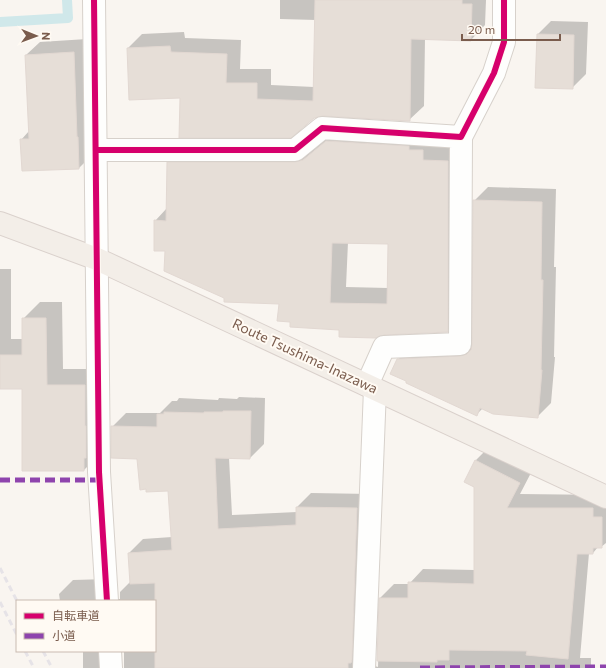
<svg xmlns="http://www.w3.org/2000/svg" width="606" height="668" viewBox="0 0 606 668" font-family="Commissioner,'Noto Sans JP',sans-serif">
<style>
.shadow{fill:#0003;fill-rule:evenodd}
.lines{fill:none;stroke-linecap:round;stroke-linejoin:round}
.stream{stroke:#d0e8ea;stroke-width:10}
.building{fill:#e6ded7;stroke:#e2d8d2;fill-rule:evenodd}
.minor-casing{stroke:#d7d1cb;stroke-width:24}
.major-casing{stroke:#dad1cc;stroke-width:24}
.minor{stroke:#fefefd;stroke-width:22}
.major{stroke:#f3eee8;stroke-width:22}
.rail{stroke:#e6e3e7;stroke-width:3;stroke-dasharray:6 4;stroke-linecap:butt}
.quiet{stroke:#8e44ad;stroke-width:5;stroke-dasharray:10 5;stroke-linecap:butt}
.cycleway-casing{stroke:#fffaf3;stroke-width:8}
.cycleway{stroke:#d6006c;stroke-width:6}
.labels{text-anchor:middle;stroke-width:4;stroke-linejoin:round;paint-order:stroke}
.street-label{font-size:14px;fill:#7a5c4d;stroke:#fffaf3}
</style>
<rect width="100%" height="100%" fill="#f9f5f0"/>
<!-- shadow -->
<path class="shadow" d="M 280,0 L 486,0 L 485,25 L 471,40 L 425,38 L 424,106 L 409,120 L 323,115 L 314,117 L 181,97 L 128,48 L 142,34 L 184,32 L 185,38 L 241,40 L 240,69 L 271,69 L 271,85 L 314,87 L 316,20 L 280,19 Z
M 551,21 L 588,22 L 586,74 L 572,88 L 538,34 Z
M 87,39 L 93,154 L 79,168 L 21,140 L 29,131 L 26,55 L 40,42 Z
M 344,125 L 465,145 L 464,314 L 447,331 L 291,321 L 280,303 L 225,297 L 166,250 L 155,221 L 167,208 L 168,163 L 185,146 L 312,146 L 321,143 ZM 348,242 L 389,243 L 388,288 L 346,287 Z
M 488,187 L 556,189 L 554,267 L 556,267 L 554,357 L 555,357 L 551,403 L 537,417 L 483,408 L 476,415 L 398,360 L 411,346 L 474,343 L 474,201 Z
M 0,269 L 11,269 L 11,339 L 23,339 L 23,319 L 40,302 L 62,302 L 63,369 L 101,369 L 101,453 L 84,470 L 23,470 L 23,388 L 0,388 Z
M 239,397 L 265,398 L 264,444 L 250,458 L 229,458 L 232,515 L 297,512 L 297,507 L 311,493 L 371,494 L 372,665 L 378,667 L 380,598 L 394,584 L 409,584 L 423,569 L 475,570 L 475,487 L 465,482 L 476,460 L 490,446 L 533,469 L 520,494 L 606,495 L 606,543 L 601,547 L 598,547 L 593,553 L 589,553 L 580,658 L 591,658 L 591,668 L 124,668 L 124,651 L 155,651 L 155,601 L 60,601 L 59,594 L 73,580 L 108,579 L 116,599 L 120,599 L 120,592 L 131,581 L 129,553 L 143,539 L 172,537 L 169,490 L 138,458 L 112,427 L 126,413 L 160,413 L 172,401 L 177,401 L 179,398 L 218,400 L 219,398 L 237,399 Z
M 83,651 L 113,651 L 104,668 L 83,668 Z"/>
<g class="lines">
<!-- stream -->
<path class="stream" d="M 0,22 L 68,18 L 67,0"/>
</g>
<!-- building -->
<path class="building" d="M 315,0 L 462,0 L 462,4 L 472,4 L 471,41 L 411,39 L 410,121 L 323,116 L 314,118 L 291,138 L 179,138 L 180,98 L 129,100 L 127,48 L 170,46 L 171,52 L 227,54 L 226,83 L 257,83 L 257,99 L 313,101 Z
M 537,34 L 574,35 L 573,89 L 535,88 Z
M 74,52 L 77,137 L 78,137 L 79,169 L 22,171 L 20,139 L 29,139 L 25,55 Z
M 326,141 L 409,146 L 409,150 L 423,150 L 423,160 L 448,161 L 448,332 L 384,335 L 376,338 L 339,337 L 339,330 L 290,327 L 290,322 L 277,321 L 279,304 L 224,302 L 224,298 L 164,271 L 165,251 L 154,251 L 154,220 L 166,221 L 167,162 L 295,162 L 303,160 ZM 332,243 L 388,244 L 387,304 L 330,303 Z
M 473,200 L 542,202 L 541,280 L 543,280 L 541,370 L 542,370 L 538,418 L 493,414 L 480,408 L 477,416 L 406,383 L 406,381 L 390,374 L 397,359 L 460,356 L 467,354 L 471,350 L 472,344 Z
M 22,318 L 46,318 L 47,385 L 85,385 L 85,426 L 86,426 L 86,458 L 84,458 L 84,471 L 22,471 L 22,389 L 0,389 L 0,355 L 22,355 Z
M 223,411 L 251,411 L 250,459 L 215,458 L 218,529 L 296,525 L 296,507 L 357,508 L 352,660 L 351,663 L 348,663 L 348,668 L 155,668 L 155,583 L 130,584 L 128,553 L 172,550 L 168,491 L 146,492 L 146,489 L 140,490 L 137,459 L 111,458 L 111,426 L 157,427 L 157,414 L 164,414 L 164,412 L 204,413 L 204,412 L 223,412 Z
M 475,460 L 520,483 L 507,508 L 593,508 L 593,517 L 602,517 L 602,548 L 593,548 L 593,554 L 577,554 L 568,659 L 526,655 L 527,651 L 449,650 L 449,660 L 437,660 L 437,662 L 377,661 L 379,598 L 408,598 L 408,582 L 474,584 L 474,487 L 464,482 Z"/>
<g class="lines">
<!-- minor casing -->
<g class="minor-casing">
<path id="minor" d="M 94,0 L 99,472 L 107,601
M 96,150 L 295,150 L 322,128 L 461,137 L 494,73 L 504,42 L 504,0
M 367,385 L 384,347 L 460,344 L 461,137
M 110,651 L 111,668
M 364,668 L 375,389"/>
</g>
<!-- major casing -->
<g class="major-casing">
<path id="major" d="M 0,223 L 97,259 L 606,497"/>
</g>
<!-- minor -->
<use href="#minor" class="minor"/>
<!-- major -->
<use href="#major" class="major"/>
<!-- rail -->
<path class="rail" d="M 0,568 L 17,601
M 0,602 L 17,635
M 25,651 L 34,668
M 43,651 L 52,668"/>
<!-- quiet -->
<path class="quiet" d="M 0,480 L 99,480
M 420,668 L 606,667"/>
<!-- cycleway casing -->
<g class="cycleway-casing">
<path id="cycleway" d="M 94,0 L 99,472 L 107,601
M 96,150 L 295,150 L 322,128 L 461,137 L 494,73 L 504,42 L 504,0"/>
</g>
<!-- cycleway -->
<use href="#cycleway" class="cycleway"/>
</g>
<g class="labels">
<!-- street labels -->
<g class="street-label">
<text transform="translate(305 356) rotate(25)" y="5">Route Tsushima-Inazawa</text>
</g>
</g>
<!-- legend -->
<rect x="16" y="600" width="140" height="52" fill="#fffaf3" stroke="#cabbb1"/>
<rect x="24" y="613" width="20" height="6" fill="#d6006c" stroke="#cabbb1"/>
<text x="52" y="620" font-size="12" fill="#7a5c4d">自転車道</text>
<rect x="24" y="633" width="20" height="6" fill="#8e44ad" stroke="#cabbb1"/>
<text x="52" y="640" font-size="12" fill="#7a5c4d">小道</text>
<!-- north arrow -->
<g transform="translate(36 36) rotate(91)" stroke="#fffaf3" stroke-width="3" paint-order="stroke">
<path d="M0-3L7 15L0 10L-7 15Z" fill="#7a5c4d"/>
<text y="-6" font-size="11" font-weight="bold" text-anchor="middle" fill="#7a5c4d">N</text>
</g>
<!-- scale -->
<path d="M462 34v6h98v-6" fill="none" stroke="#7a5c4d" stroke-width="2"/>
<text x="468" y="34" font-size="12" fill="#7a5c4d" stroke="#fffaf3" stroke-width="3" paint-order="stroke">20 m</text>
</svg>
